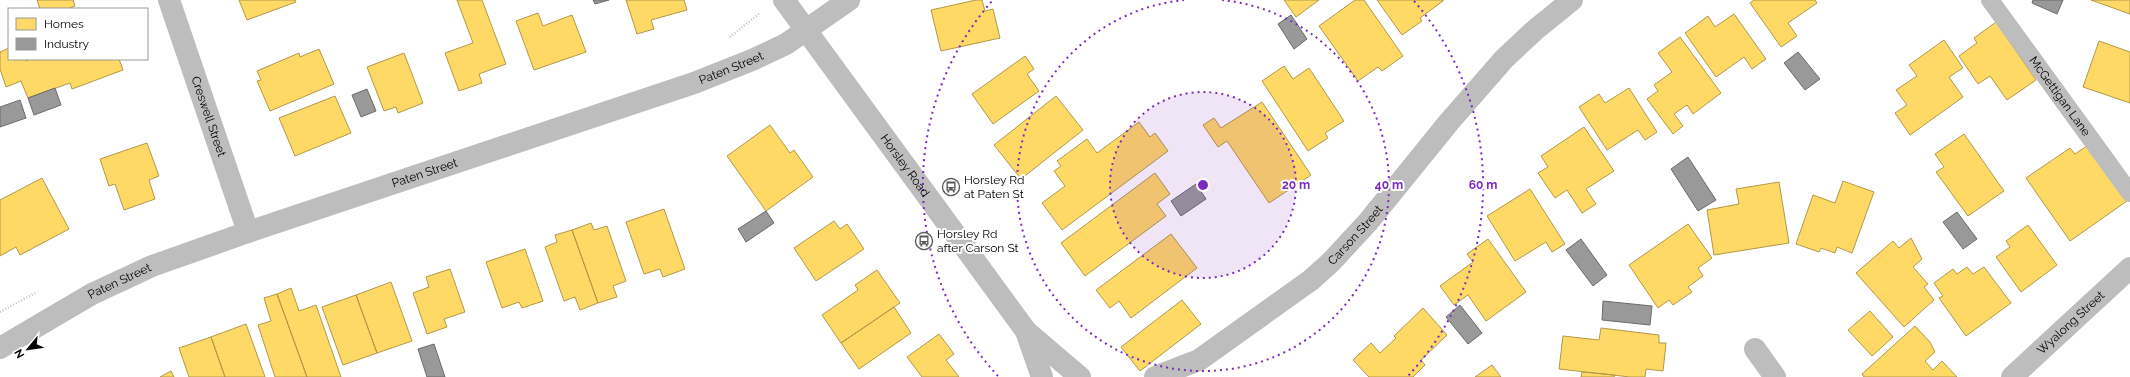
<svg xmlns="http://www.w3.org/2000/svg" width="2130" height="377" viewBox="0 0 2130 377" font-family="Raleway,sans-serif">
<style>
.homes{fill:#ffd966;stroke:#b29847}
.industry{fill:#999;stroke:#6b6b6b}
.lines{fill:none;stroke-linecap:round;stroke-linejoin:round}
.path{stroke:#c2c2c2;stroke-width:2.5;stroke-dasharray:1 2;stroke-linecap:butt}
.service{stroke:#bdbdbd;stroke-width:18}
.minor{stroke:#bdbdbd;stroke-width:22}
.tertiary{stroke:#bdbdbd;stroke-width:22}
.ring{fill:none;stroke:#7b2cbf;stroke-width:2;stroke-dasharray:2 4}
.labels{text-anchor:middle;stroke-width:4;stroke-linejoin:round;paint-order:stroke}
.street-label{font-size:12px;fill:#000;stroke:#fff}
.poi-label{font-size:12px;fill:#000;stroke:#fff;text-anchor:start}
.centre{fill:#7b2cbf;stroke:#fff;stroke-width:2}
.ring-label{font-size:12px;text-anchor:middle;font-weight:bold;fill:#7b2cbf;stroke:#fff;stroke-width:4;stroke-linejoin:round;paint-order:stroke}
</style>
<rect width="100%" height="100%" fill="#fff"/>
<!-- homes -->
<path class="homes" d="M 37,0 L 73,0 L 75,6 L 67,9 L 40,9 Z
M 239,0 L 295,0 L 296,2 L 247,20 Z
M 457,0 L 482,0 L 506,64 L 479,74 L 482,83 L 459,91 L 445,53 L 473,43 Z
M 626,0 L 684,0 L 687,10 L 651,20 L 654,29 L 637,34 Z
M 976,0 L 982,0 L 985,11 L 993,9 L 1000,38 L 941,51 L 931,10 Z
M 1284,0 L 1319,0 L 1296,17 Z
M 1355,0 L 1364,0 L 1403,56 L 1382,71 L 1378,67 L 1358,81 L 1319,26 Z
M 1377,0 L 1443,0 L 1443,1 L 1420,18 L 1422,21 L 1402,35 Z
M 1754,0 L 1815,0 L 1817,3 L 1788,23 L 1797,36 L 1781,47 L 1750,3 Z
M 2091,0 L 2130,0 L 2130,14 Z
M 538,13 L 543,26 L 572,15 L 586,52 L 534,70 L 516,21 Z
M 1734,14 L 1766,59 L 1752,69 L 1744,57 L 1716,77 L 1685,33 L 1708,16 L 1715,27 Z
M 1996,22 L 2036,80 L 2007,100 L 1990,76 L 1978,84 L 1959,56 L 1977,43 L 1974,38 Z
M 1680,37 L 1721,93 L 1693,114 L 1687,105 L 1674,114 L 1683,126 L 1673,134 L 1647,99 L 1658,91 L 1654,85 L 1672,72 L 1658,53 Z
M 1944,40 L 1963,68 L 1949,77 L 1963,97 L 1910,135 L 1895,113 L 1907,105 L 1896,90 L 1917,76 L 1909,65 Z
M 2099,41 L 2130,52 L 2130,103 L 2083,87 Z
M 9,48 L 9,59 L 25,59 L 26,61 L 30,59 L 119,59 L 123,70 L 72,89 L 70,83 L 28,98 L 21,81 L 6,87 L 0,69 L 0,52 Z
M 319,49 L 334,84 L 270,111 L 257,81 L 261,80 L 257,71 L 299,53 L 300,57 Z
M 404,53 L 423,103 L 398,113 L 396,107 L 384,111 L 367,67 Z
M 1025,56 L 1034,69 L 1027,74 L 1039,91 L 993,124 L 972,94 Z
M 1284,66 L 1293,79 L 1309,68 L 1344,121 L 1325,133 L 1328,138 L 1308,151 L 1262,81 Z
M 1629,88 L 1657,132 L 1645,140 L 1638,130 L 1607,150 L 1579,107 L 1599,94 L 1605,103 Z
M 335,96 L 351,133 L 295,156 L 279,118 Z
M 1056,96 L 1083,130 L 1021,179 L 994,145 Z
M 1262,102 L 1311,175 L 1269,203 L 1227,141 L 1218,147 L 1203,125 L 1214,118 L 1221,128 Z
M 1139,122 L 1150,137 L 1155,133 L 1168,151 L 1062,230 L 1042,203 L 1065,186 L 1054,171 L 1061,166 L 1057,161 L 1087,139 L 1097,153 Z
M 770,125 L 790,153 L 794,150 L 813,177 L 766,211 L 727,156 Z
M 1584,127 L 1614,171 L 1586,189 L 1596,204 L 1582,213 L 1567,190 L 1555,198 L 1538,173 L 1548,167 L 1541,156 Z
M 1964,134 L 2004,191 L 1968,216 L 1936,172 L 1944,167 L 1935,154 Z
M 147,143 L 159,176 L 149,180 L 155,199 L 124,210 L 115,184 L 109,186 L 100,159 Z
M 2088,145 L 2127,201 L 2070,241 L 2026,178 L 2070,148 L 2075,154 Z
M 1155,173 L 1170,194 L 1157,204 L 1166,216 L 1085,276 L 1061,243 Z
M 42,178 L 69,229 L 20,255 L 16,247 L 0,256 L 0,200 Z
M 1843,181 L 1874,192 L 1852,253 L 1837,247 L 1835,253 L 1821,248 L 1819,252 L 1796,244 L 1813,195 L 1835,203 Z
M 1779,182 L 1789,243 L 1714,255 L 1707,210 L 1739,204 L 1736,189 Z
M 1530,189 L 1565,244 L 1552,252 L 1546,242 L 1515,261 L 1487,216 Z
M 664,209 L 685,269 L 663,277 L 660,269 L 644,274 L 626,222 Z
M 834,221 L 840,229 L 847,224 L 864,249 L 816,281 L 794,248 Z
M 591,223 L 594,230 L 607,226 L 626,281 L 613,286 L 617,297 L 598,303 L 572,230 Z
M 1688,224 L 1712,258 L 1698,268 L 1703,276 L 1688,287 L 1692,292 L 1673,305 L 1669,300 L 1658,308 L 1629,265 Z
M 2028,225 L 2057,265 L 2021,292 L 1996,257 L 2010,247 L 2006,241 Z
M 572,230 L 598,303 L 580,310 L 575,297 L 564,301 L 545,247 L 557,242 L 555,235 Z
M 1171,234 L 1197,268 L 1131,318 L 1119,301 L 1110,308 L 1096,290 Z
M 1911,238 L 1922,259 L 1913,267 L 1928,284 L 1924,287 L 1934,300 L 1904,327 L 1856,273 L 1893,241 L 1899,248 Z
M 1488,239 L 1526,292 L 1486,321 L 1468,295 L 1454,305 L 1440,286 L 1473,262 L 1467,254 Z
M 525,249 L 543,301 L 522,308 L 519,302 L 502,308 L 486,262 Z
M 1967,267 L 1973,274 L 1984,267 L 2011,303 L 1966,336 L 1939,298 L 1943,296 L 1934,283 L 1953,269 L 1957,274 Z
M 450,269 L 465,312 L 444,319 L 447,327 L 427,334 L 413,293 L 429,287 L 426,277 Z
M 877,270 L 900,303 L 841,343 L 822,315 L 858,290 L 855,285 Z
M 391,282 L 412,341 L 377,353 L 356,295 Z
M 291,288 L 299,311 L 316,305 L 341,377 L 307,377 L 277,294 Z
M 277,294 L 307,377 L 275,377 L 258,325 L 271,321 L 264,298 Z
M 356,295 L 377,353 L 343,365 L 322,307 Z
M 1182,300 L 1201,324 L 1140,371 L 1121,347 Z
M 894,307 L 911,333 L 859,369 L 841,343 Z
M 1423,308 L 1447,335 L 1421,360 L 1425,365 L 1413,377 L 1369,377 L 1353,360 L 1371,343 L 1380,353 L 1396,338 L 1394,336 Z
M 1870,311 L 1893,337 L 1872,356 L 1848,330 Z
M 246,324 L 265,377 L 225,377 L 211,337 Z
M 1915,326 L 1930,342 L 1935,352 L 1925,361 L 1933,370 L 1942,361 L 1957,377 L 1864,377 L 1862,374 Z
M 1601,328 L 1659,335 L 1659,343 L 1666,343 L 1663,371 L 1646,369 L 1645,377 L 1630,377 L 1559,369 L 1563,336 L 1599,340 Z
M 939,334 L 954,354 L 946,360 L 959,377 L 922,377 L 907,357 Z
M 211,337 L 225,377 L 189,377 L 179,348 Z
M 1492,365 L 1501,377 L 1475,377 Z
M 171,371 L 174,377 L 160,377 Z
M 1582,372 L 1615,375 L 1614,377 L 1581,377 Z"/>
<!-- industry -->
<path class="industry" d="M 593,0 L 609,0 L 595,4 Z
M 2033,0 L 2063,0 L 2057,14 L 2032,3 Z
M 1291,15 L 1307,39 L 1294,49 L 1278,24 Z
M 1798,52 L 1820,79 L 1805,90 L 1784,63 Z
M 55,88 L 61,105 L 34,115 L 28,98 Z
M 367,89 L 376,111 L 361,117 L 352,95 Z
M 20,100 L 26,118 L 0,127 L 0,107 Z
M 1688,157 L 1716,200 L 1698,211 L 1671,169 Z
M 1196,184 L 1206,199 L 1181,216 L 1171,201 Z
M 766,211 L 774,223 L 746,242 L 738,229 Z
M 1957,212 L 1977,239 L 1963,249 L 1943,222 Z
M 1581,239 L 1607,275 L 1593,286 L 1566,250 Z
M 1603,301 L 1652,306 L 1650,325 L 1602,320 Z
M 1460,305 L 1482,333 L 1468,344 L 1446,317 Z
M 434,344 L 445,377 L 427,377 L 418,349 Z"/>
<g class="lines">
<!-- path -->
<path class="path" d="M 730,37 L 760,13
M 0,312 L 37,292"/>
<!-- service -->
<path class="service" id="s1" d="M 1990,0 L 2130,193"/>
<!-- minor -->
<g class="minor">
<path id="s2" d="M 169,0 L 248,232"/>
<path id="s3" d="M 784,0 L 1026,331 L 1080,377"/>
<path d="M 1026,331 L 1042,377"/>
<path id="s4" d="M 0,348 L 92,294 L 152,266 L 248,232 L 694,83 L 752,60 L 786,44 L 849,0"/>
<path d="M 1755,349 L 1775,377"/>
<path id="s5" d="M 2012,377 L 2130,268"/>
</g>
<!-- tertiary -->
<path class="tertiary" id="s6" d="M 1155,377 L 1199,360 L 1311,280 L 1332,261 L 1368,222 L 1449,122 L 1504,59 L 1535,30 L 1572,0"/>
</g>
<!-- distance rings -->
<circle cx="1203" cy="185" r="93" fill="#7b2cbf" fill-opacity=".12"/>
<g class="ring">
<circle cx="1203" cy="185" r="93"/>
<path d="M1222 0A186 186 0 1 1 1184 0"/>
<path d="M998 376A280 280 0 0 1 992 1M1414 1A280 280 0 0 1 1408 376"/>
</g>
<!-- icons -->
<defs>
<g id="bus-ring" transform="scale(0.9)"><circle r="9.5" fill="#fff" stroke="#595959" stroke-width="1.5"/><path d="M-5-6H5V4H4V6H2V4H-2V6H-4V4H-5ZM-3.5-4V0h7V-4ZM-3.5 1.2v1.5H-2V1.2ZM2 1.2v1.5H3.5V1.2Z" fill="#595959"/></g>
</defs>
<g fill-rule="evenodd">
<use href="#bus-ring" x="951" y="187"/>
<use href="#bus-ring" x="924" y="241"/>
</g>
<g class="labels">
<!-- street labels -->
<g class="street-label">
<text dy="4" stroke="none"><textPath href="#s4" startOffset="785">Paten Street</textPath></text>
<text dy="4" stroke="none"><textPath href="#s1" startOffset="119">McGettigan Lane</textPath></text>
<text dy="4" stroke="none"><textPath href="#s2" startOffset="123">Creswell Street</textPath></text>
<text dy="4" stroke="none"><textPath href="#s3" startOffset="205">Horsley Road</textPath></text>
<text dy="4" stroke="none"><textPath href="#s4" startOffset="461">Paten Street</textPath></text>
<text dy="4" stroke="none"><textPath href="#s6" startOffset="248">Carson Street</textPath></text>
<text dy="4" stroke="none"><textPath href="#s4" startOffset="137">Paten Street</textPath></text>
<text dy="4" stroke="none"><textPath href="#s5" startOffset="80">Wyalong Street</textPath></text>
</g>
<!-- poi labels -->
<g class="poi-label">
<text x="964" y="184">Horsley Rd<tspan x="964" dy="14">at Paten St</tspan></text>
<text x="937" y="238">Horsley Rd<tspan x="937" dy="14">after Carson St</tspan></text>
</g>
</g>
<circle cx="1203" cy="185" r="6" class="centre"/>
<g class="ring-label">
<text x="1296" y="189">20 m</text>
<text x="1389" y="189">40 m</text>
<text x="1483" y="189">60 m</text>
</g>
<!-- legend -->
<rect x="8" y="8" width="140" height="52" fill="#ffffff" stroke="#999999"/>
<rect x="16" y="18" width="20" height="12" fill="#ffd966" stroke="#999999"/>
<text x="44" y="28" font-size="12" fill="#000000">Homes</text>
<rect x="16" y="38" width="20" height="12" fill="#999999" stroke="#999999"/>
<text x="44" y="48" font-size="12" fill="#000000">Industry</text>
<!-- north arrow -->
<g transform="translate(28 349) rotate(241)" stroke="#ffffff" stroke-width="3" paint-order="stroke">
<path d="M0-3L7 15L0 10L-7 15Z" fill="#000000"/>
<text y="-6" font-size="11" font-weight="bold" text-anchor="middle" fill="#000000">N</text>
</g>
</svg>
